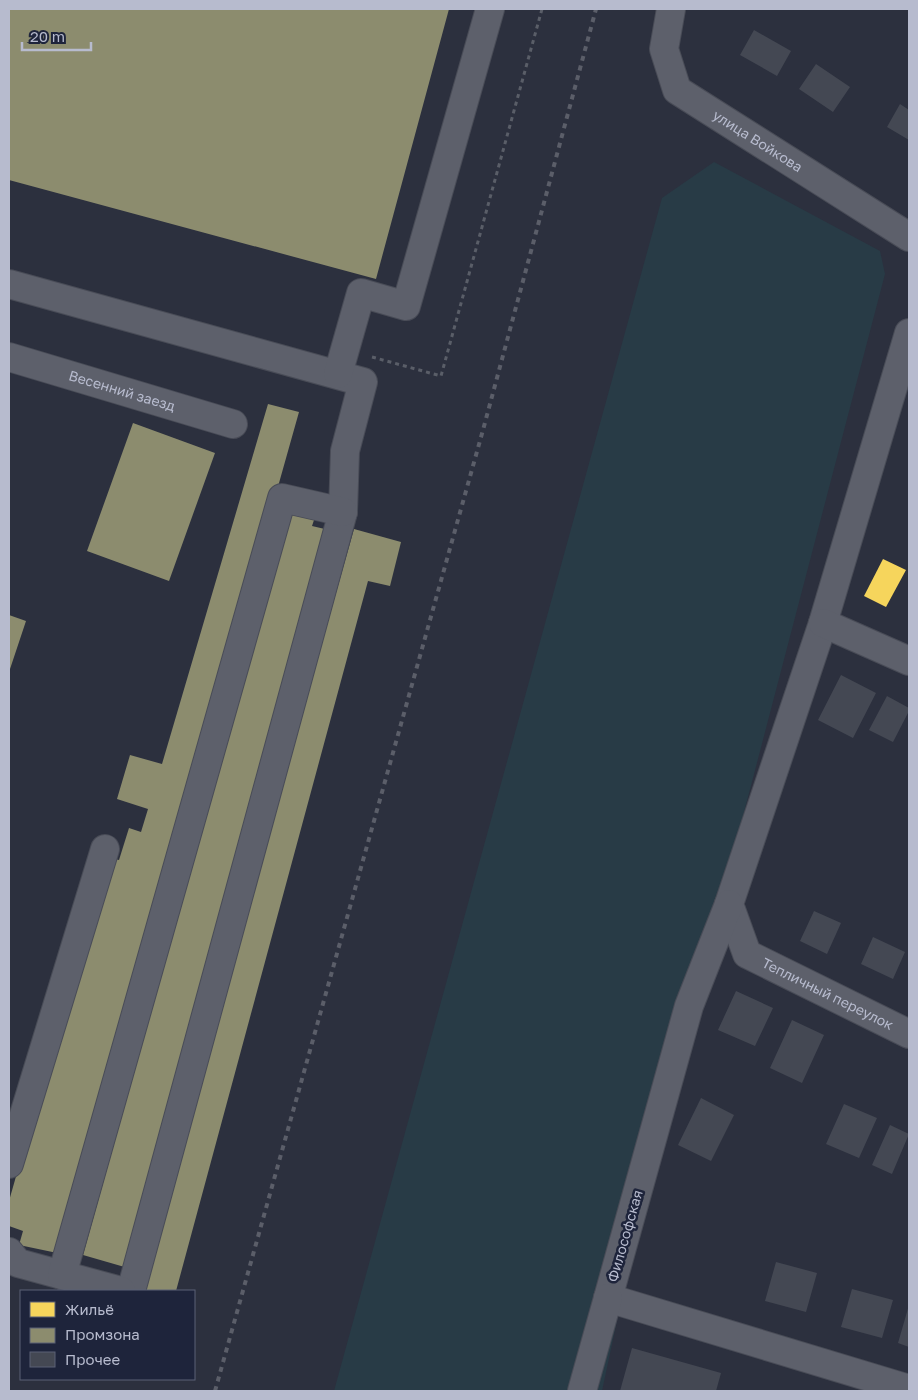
<svg xmlns="http://www.w3.org/2000/svg" width="918" height="1400" viewBox="0 0 918 1400" font-family="'Golos Text',sans-serif">
<style>
.green{fill:#283b46}
.homes{fill:#f6d55c}
.industry{fill:#8c8c6e}
.building{fill:#444853}
.lines{fill:none;stroke-linecap:round;stroke-linejoin:round}
.minor-casing{stroke:#494c57;stroke-width:30}
.path{stroke:#5a5e68;stroke-width:3;stroke-dasharray:4 4;stroke-linecap:butt}
.minor{stroke:#5d606b;stroke-width:28}
.rail{stroke:#5b5e69;stroke-width:4;stroke-dasharray:5 5;stroke-linecap:butt}
.labels{text-anchor:middle;stroke-width:5;stroke-linejoin:round;paint-order:stroke}
.street-label{font-size:14px;fill:#b7bbce;stroke:#1e243b}
</style>
<rect width="100%" height="100%" fill="#2c303e"/>
<!-- green -->
<path class="green" d="M 714,162 L 880,251 L 885,274 L 644,1194 L 602,1391 L 334,1391 L 662,198 Z"/>
<!-- homes -->
<path class="homes" d="M 883,559 L 906,570 L 886,607 L 864,596 Z"/>
<!-- industry -->
<path class="industry" d="M 9,9 L 449,9 L 376,279 L 9,180 Z
M 268,404 L 299,412 L 62,1254 L 19,1245 L 23,1231 L 9,1226 L 9,1201 L 107,857 L 119,860 L 129,828 L 141,832 L 148,809 L 117,799 L 130,755 L 162,764 Z
M 133,423 L 215,453 L 169,581 L 87,551 Z
M 290,510 L 315,517 L 312,526 L 329,530 L 128,1268 L 83,1255 Z
M 354,529 L 401,542 L 390,586 L 368,581 L 176,1291 L 139,1291 Z
M 9,615 L 26,621 L 9,672 Z"/>
<!-- building -->
<path class="building" d="M 754,30 L 791,51 L 777,76 L 740,55 Z
M 816,64 L 850,87 L 833,112 L 799,89 Z
M 900,104 L 909,110 L 909,140 L 887,127 Z
M 841,675 L 876,693 L 853,738 L 818,720 Z
M 887,696 L 909,708 L 909,711 L 893,742 L 869,730 Z
M 814,911 L 841,923 L 827,954 L 800,941 Z
M 873,937 L 905,952 L 893,979 L 861,964 Z
M 736,991 L 773,1008 L 755,1046 L 718,1030 Z
M 792,1020 L 824,1035 L 802,1083 L 770,1068 Z
M 701,1098 L 734,1115 L 711,1161 L 678,1145 Z
M 844,1104 L 877,1118 L 859,1158 L 826,1144 Z
M 890,1125 L 909,1134 L 892,1174 L 872,1165 Z
M 776,1262 L 817,1273 L 806,1312 L 765,1301 Z
M 852,1289 L 893,1300 L 882,1338 L 841,1327 Z
M 909,1305 L 909,1347 L 898,1343 Z
M 632,1348 L 721,1373 L 716,1391 L 620,1391 Z"/>
<g class="lines">
<!-- minor casing -->
<g class="minor-casing">
<g id="minor">
<path id="s1" d="M 671,9 L 664,49 L 677,90 L 909,237"/>
<path d="M 9,284 L 363,382 L 345,451 L 343,512 L 131,1291"/>
<path id="s2" d="M 909,333 L 823,623 L 729,904 L 747,954 L 909,1034"/>
<path id="s3" d="M 9,357 L 233,424"/>
<path d="M 338,374 L 361,293 L 406,306 L 490,9"/>
<path d="M 823,623 L 909,661"/>
<path d="M 729,904 L 689,1006 L 608,1298 L 909,1389"/>
<path d="M 9,1164 L 105,849"/>
<path d="M 9,1252 L 18,1263 L 62,1275"/>
<path d="M 121,1291 L 62,1275 L 282,498 L 343,512"/>
<path d="M 582,1391 L 608,1298"/>
</g>
</g>
<!-- path -->
<path class="path" d="M 372,357 L 441,376 L 542,9"/>
<!-- minor -->
<use href="#minor" class="minor"/>
<!-- rail -->
<path class="rail" d="M 215,1391 L 483,430 L 596,9"/>
</g>
<g class="labels">
<!-- street labels -->
<g class="street-label">
<text dy="5" stroke="none"><textPath href="#s1" startOffset="179">улица Войкова</textPath></text>
<text dy="5" stroke="none"><textPath href="#s3" startOffset="118">Весенний заезд</textPath></text>
<text dy="5" stroke="none"><textPath href="#s2" startOffset="742">Тепличный переулок</textPath></text>
<text transform="translate(625 1236) rotate(-74)" y="5">Философская</text>
</g>
</g>
<!-- border -->
<rect width="918" height="1400" fill="none" stroke="#b7bbce" stroke-width="20"/>
<!-- legend -->
<rect x="20" y="1290" width="175" height="90" fill="#1e243b" stroke="#5b6076"/>
<rect x="30" y="1302" width="25" height="15" fill="#f6d55c" stroke="#5b6076"/>
<text x="65" y="1315" font-size="15" fill="#b7bbce">Жильё</text>
<rect x="30" y="1328" width="25" height="15" fill="#8c8c6e" stroke="#5b6076"/>
<text x="65" y="1340" font-size="15" fill="#b7bbce">Промзона</text>
<rect x="30" y="1352" width="25" height="15" fill="#444853" stroke="#5b6076"/>
<text x="65" y="1365" font-size="15" fill="#b7bbce">Прочее</text>
<!-- scale -->
<path d="M22 42v8h69v-8" fill="none" stroke="#b7bbce" stroke-width="2.5"/>
<text x="30" y="42" font-size="15" fill="#b7bbce" stroke="#1e243b" stroke-width="4" paint-order="stroke">20 m</text>
</svg>
